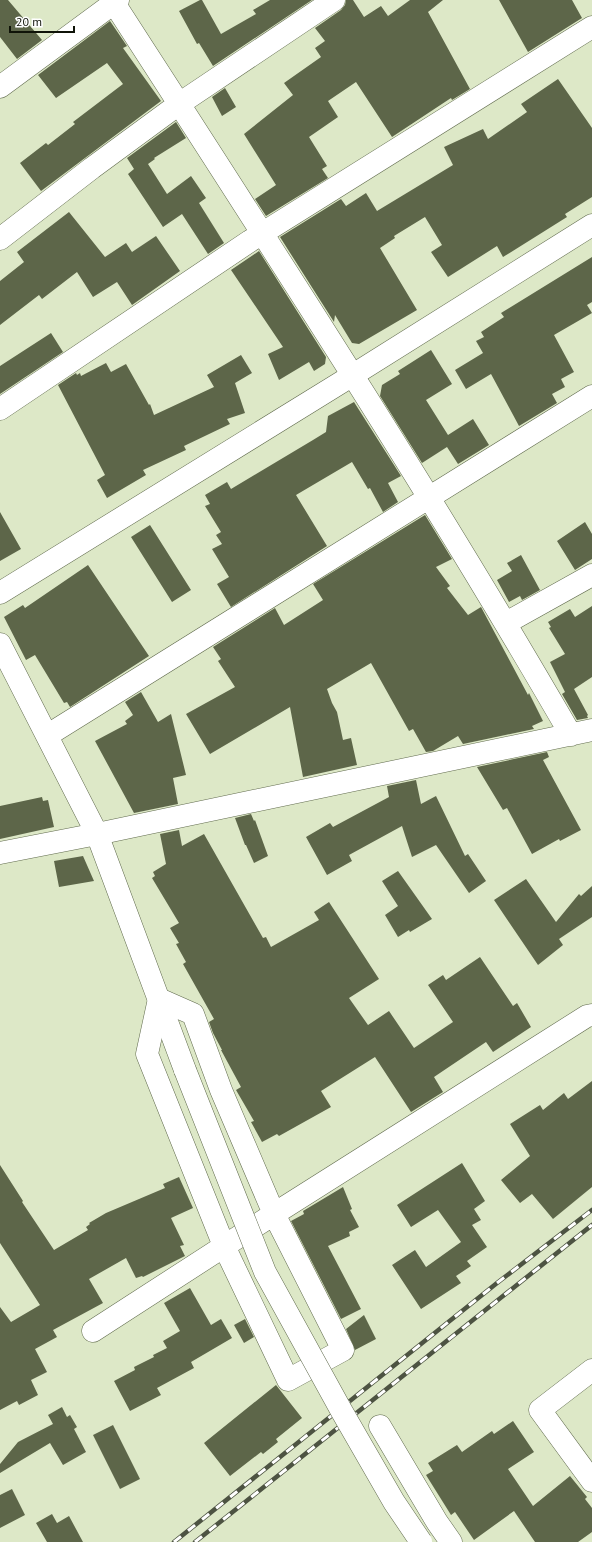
<svg xmlns="http://www.w3.org/2000/svg" width="592" height="1542" viewBox="0 0 592 1542" font-family="'PT Sans',sans-serif">
<style>
.building{fill:#5d6649}
.lines{fill:none;stroke-linecap:round;stroke-linejoin:round}
.minor-casing{stroke:#616b4e;stroke-width:23}
.tertiary-casing{stroke:#616b4e;stroke-width:23}
.minor{stroke:#fff;stroke-width:22}
.tertiary{stroke:#fff;stroke-width:22}
.rail-casing{stroke:#4d5342;stroke-width:4.5}
.rail{stroke:#fff;stroke-width:3;stroke-dasharray:9;stroke-linecap:butt}
.tertiary-bridge-casing{stroke:#616b4e;stroke-width:23;stroke-linecap:butt}
.tertiary-bridge{stroke:#fff;stroke-width:22}
</style>
<rect width="100%" height="100%" fill="#dde8c7"/>
<!-- building -->
<path class="building" d="M 0,0 L 8,0 L 42,40 L 17,59 L 0,37 Z
M 200,0 L 202,0 L 221,34 L 256,14 L 253,10 L 270,0 L 312,0 L 213,66 L 199,43 L 197,44 L 179,11 Z
M 346,0 L 353,0 L 364,17 L 381,6 L 388,16 L 410,0 L 443,0 L 428,12 L 470,89 L 452,100 L 451,98 L 392,137 L 356,82 L 328,101 L 338,117 L 309,137 L 327,166 L 322,169 L 328,178 L 266,216 L 255,199 L 276,185 L 244,134 L 293,95 L 284,83 L 321,57 L 315,48 L 325,41 L 315,28 L 341,10 L 345,5 Z
M 499,0 L 572,0 L 582,18 L 528,52 Z
M 110,21 L 127,46 L 123,48 L 161,101 L 41,191 L 20,163 L 46,143 L 48,145 L 75,124 L 73,122 L 123,84 L 107,63 L 56,98 L 38,75 Z
M 558,79 L 592,128 L 592,197 L 565,214 L 567,217 L 503,257 L 497,246 L 448,277 L 431,252 L 442,245 L 425,217 L 394,236 L 395,238 L 380,248 L 417,310 L 359,344 L 352,343 L 335,315 L 334,322 L 280,237 L 341,199 L 346,206 L 366,193 L 377,211 L 453,165 L 444,147 L 483,129 L 488,139 L 527,112 L 521,104 Z
M 225,88 L 236,107 L 222,116 L 212,97 Z
M 176,122 L 186,138 L 154,158 L 155,159 L 148,164 L 167,194 L 191,176 L 206,198 L 199,203 L 224,243 L 208,254 L 182,214 L 163,227 L 128,174 L 134,169 L 127,158 Z
M 69,212 L 105,257 L 126,243 L 132,252 L 156,236 L 180,271 L 132,305 L 117,282 L 93,297 L 77,272 L 42,299 L 39,295 L 0,325 L 0,281 L 24,262 L 17,252 Z
M 259,251 L 326,357 L 325,364 L 314,371 L 309,362 L 279,380 L 268,354 L 283,347 L 231,270 Z
M 592,257 L 592,302 L 587,305 L 592,313 L 554,335 L 574,372 L 561,379 L 565,387 L 552,394 L 557,403 L 519,426 L 491,374 L 466,389 L 455,370 L 483,353 L 476,341 L 484,337 L 481,332 L 504,317 L 501,313 Z
M 51,333 L 63,352 L 0,394 L 0,366 Z
M 431,350 L 452,384 L 426,400 L 448,435 L 473,419 L 489,445 L 458,464 L 447,447 L 422,463 L 380,396 L 382,385 L 400,374 L 398,371 Z
M 241,355 L 252,373 L 235,383 L 245,413 L 227,419 L 230,424 L 184,446 L 186,450 L 143,470 L 146,475 L 107,498 L 97,480 L 105,475 L 58,385 L 76,373 L 77,375 L 80,373 L 81,376 L 106,363 L 111,372 L 126,364 L 149,405 L 150,404 L 154,415 L 214,387 L 207,375 Z
M 354,402 L 401,476 L 388,483 L 398,502 L 383,512 L 370,488 L 368,489 L 352,462 L 296,495 L 327,546 L 231,607 L 217,584 L 229,577 L 212,549 L 222,544 L 216,535 L 221,532 L 205,506 L 210,504 L 205,495 L 227,482 L 231,489 L 313,440 L 326,432 L 328,416 Z
M 0,512 L 21,549 L 0,561 Z
M 425,515 L 452,559 L 436,567 L 450,586 L 447,588 L 468,615 L 481,607 L 528,695 L 529,693 L 543,721 L 532,726 L 534,729 L 463,744 L 458,736 L 433,751 L 426,752 L 413,729 L 409,731 L 371,663 L 327,689 L 332,703 L 337,712 L 343,740 L 351,738 L 357,765 L 303,777 L 290,707 L 210,754 L 186,714 L 235,687 L 218,661 L 221,659 L 213,647 L 275,608 L 284,625 L 323,600 L 313,584 Z
M 585,522 L 592,534 L 592,559 L 575,570 L 557,541 Z
M 150,525 L 191,590 L 172,602 L 131,537 Z
M 521,555 L 540,590 L 522,600 L 520,596 L 509,602 L 497,580 L 512,571 L 507,563 Z
M 88,565 L 149,656 L 70,707 L 67,702 L 64,703 L 35,655 L 26,660 L 4,617 L 23,605 L 25,608 Z
M 592,606 L 592,677 L 574,689 L 588,715 L 587,716 L 588,718 L 577,720 L 562,694 L 565,692 L 550,662 L 565,654 L 549,628 L 551,627 L 548,622 L 570,609 L 575,617 Z
M 141,692 L 158,722 L 171,714 L 186,775 L 173,778 L 178,804 L 134,813 L 95,741 L 127,724 L 125,721 L 133,715 L 125,702 Z
M 547,752 L 549,757 L 543,760 L 581,830 L 560,841 L 559,839 L 532,854 L 507,808 L 503,810 L 477,767 Z
M 416,780 L 421,804 L 436,796 L 465,856 L 468,854 L 486,881 L 469,893 L 436,845 L 412,857 L 402,826 L 349,855 L 352,861 L 327,875 L 306,837 L 330,823 L 333,827 L 389,797 L 387,786 Z
M 42,797 L 43,801 L 48,800 L 54,827 L 0,839 L 0,806 Z
M 251,814 L 254,821 L 255,820 L 268,856 L 254,863 L 246,845 L 245,845 L 235,818 Z
M 179,830 L 182,846 L 204,834 L 263,938 L 266,937 L 271,947 L 319,920 L 314,912 L 329,902 L 379,979 L 349,998 L 368,1025 L 389,1011 L 414,1048 L 453,1022 L 428,985 L 443,975 L 446,980 L 480,957 L 513,1006 L 517,1003 L 531,1027 L 493,1052 L 486,1042 L 434,1077 L 443,1092 L 411,1112 L 375,1057 L 321,1091 L 331,1107 L 279,1136 L 277,1134 L 262,1142 L 251,1122 L 254,1121 L 236,1090 L 241,1087 L 221,1050 L 222,1050 L 213,1033 L 209,1022 L 214,1019 L 183,964 L 186,962 L 176,944 L 179,943 L 170,928 L 179,923 L 152,878 L 155,876 L 153,872 L 166,864 L 160,834 Z
M 83,856 L 94,881 L 59,887 L 54,861 Z
M 398,871 L 432,919 L 410,932 L 409,930 L 398,937 L 385,915 L 398,906 L 382,881 Z
M 526,879 L 556,922 L 579,894 L 581,896 L 592,886 L 592,917 L 559,939 L 563,945 L 538,965 L 494,900 Z
M 592,1081 L 592,1187 L 553,1219 L 532,1194 L 520,1203 L 501,1180 L 530,1156 L 510,1124 L 540,1105 L 543,1110 L 564,1093 L 568,1099 Z
M 462,1163 L 485,1201 L 474,1209 L 481,1220 L 472,1225 L 487,1247 L 467,1261 L 471,1266 L 456,1276 L 461,1283 L 421,1309 L 392,1265 L 415,1250 L 426,1267 L 461,1242 L 438,1210 L 411,1227 L 397,1205 Z
M 0,1165 L 23,1201 L 22,1202 L 54,1250 L 88,1230 L 86,1227 L 90,1224 L 89,1223 L 106,1213 L 165,1188 L 163,1184 L 179,1177 L 193,1208 L 171,1218 L 184,1245 L 180,1246 L 185,1256 L 143,1277 L 142,1276 L 136,1278 L 126,1258 L 89,1279 L 103,1303 L 53,1330 L 57,1337 L 35,1349 L 47,1372 L 31,1380 L 38,1395 L 19,1405 L 17,1401 L 0,1410 L 0,1307 L 11,1322 L 40,1305 L 0,1243 Z
M 343,1187 L 352,1209 L 350,1210 L 359,1227 L 349,1232 L 350,1236 L 328,1246 L 361,1309 L 341,1319 L 291,1221 L 304,1214 L 303,1211 Z
M 190,1288 L 211,1325 L 221,1319 L 232,1338 L 191,1362 L 194,1368 L 157,1388 L 161,1395 L 130,1411 L 114,1381 L 135,1370 L 134,1367 L 154,1357 L 153,1355 L 167,1348 L 163,1341 L 180,1331 L 164,1303 Z
M 364,1315 L 376,1339 L 355,1350 L 346,1329 Z
M 245,1319 L 254,1337 L 244,1343 L 234,1325 Z
M 276,1385 L 302,1418 L 276,1439 L 278,1442 L 263,1454 L 261,1452 L 230,1476 L 204,1443 Z
M 62,1407 L 67,1417 L 70,1415 L 77,1427 L 74,1429 L 86,1452 L 63,1465 L 50,1443 L 0,1473 L 0,1464 L 18,1442 L 53,1424 L 48,1415 Z
M 513,1421 L 534,1452 L 508,1469 L 533,1506 L 570,1476 L 587,1497 L 585,1499 L 592,1508 L 592,1532 L 578,1542 L 535,1542 L 514,1511 L 474,1540 L 455,1512 L 451,1515 L 426,1475 L 433,1471 L 428,1463 L 457,1445 L 462,1452 L 492,1431 L 494,1434 Z
M 113,1425 L 140,1479 L 120,1489 L 93,1435 Z
M 12,1489 L 25,1515 L 0,1528 L 0,1495 Z
M 52,1514 L 57,1523 L 69,1516 L 83,1542 L 47,1542 L 36,1523 Z"/>
<g class="lines">
<!-- minor casing -->
<g class="minor-casing">
<path id="minor" d="M 114,3 C 270,245 427,486 571,735
M 0,87 L 118,0
M 0,239 L 92,168 L 179,104 L 334,0
M 0,409 L 250,241 L 592,27
M 506,623 L 592,575
M 48,735 L 592,396
M 0,853 L 97,834 L 592,730
M 159,999 L 193,1014 L 221,1090 L 274,1214 L 343,1350 L 288,1380 L 224,1246 L 147,1054 Z
M 93,1331 L 274,1214 L 587,1016 L 592,1015
M 592,1370 L 540,1410 L 592,1481
M 380,1426 L 437,1522 L 451,1542"/>
</g>
<!-- tertiary casing -->
<g class="tertiary-casing">
<path id="tertiary" d="M 0,593 L 353,375 L 592,225
M 0,644 L 97,834 L 185,1070"/>
</g>
<!-- minor -->
<use href="#minor" class="minor"/>
<!-- tertiary -->
<use href="#tertiary" class="tertiary"/>
<!-- rail casing -->
<g class="rail-casing">
<path id="rail" d="M 174,1542 L 497,1283 L 592,1210
M 195,1542 L 592,1225"/>
</g>
<!-- rail -->
<use href="#rail" class="rail"/>
<!-- tertiary-bridge casing -->
<g class="tertiary-bridge-casing">
<path id="tertiary-bridge" d="M 185,1070 L 265,1272 L 341,1410 L 394,1502 L 421,1542"/>
</g>
<!-- tertiary-bridge -->
<use href="#tertiary-bridge" class="tertiary-bridge"/>
</g>
<!-- scale -->
<path d="M10 26v6h64v-6" fill="none" stroke="#0f1308" stroke-width="2"/>
<text x="16" y="26" font-size="12" fill="#0f1308" stroke="#ffffff" stroke-width="3" paint-order="stroke">20 m</text>
</svg>
